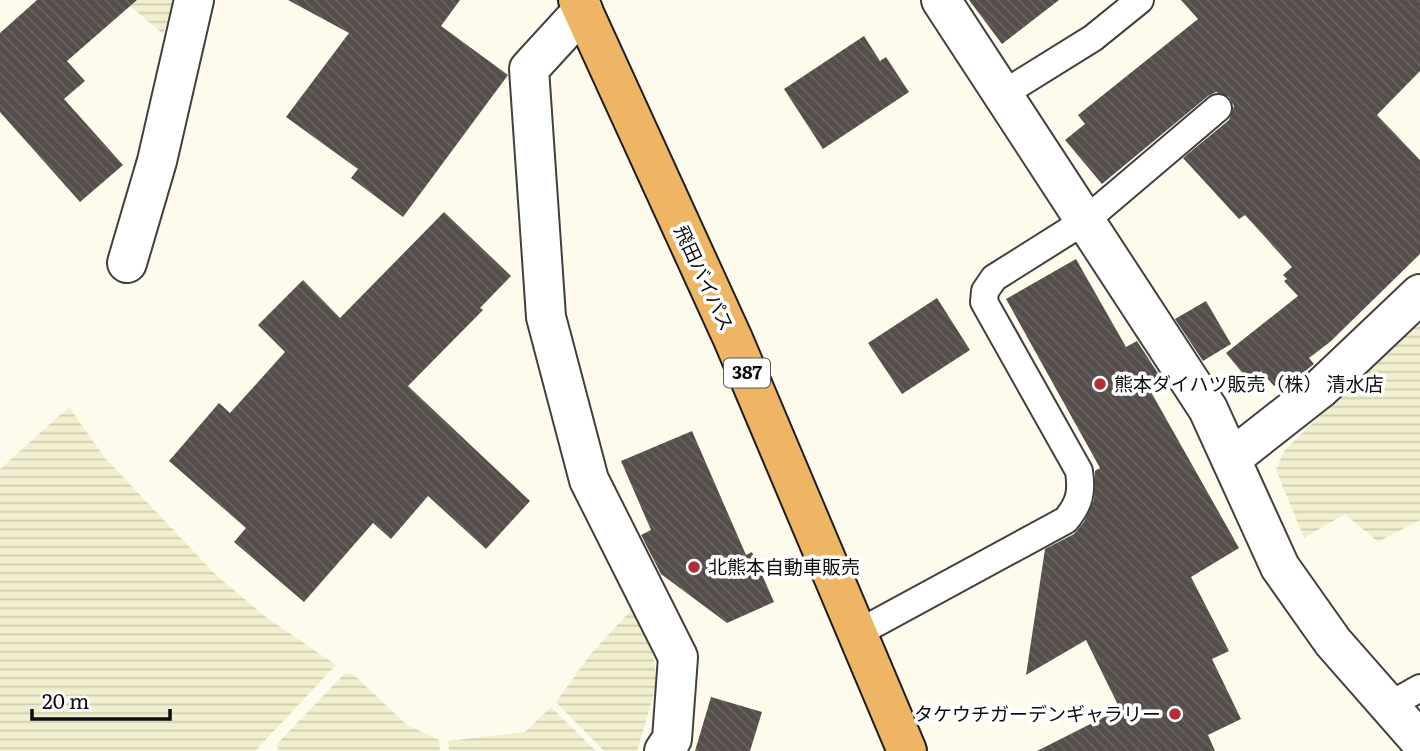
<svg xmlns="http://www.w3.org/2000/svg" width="1420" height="751" viewBox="0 0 1420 751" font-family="Literata,'Noto Sans JP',serif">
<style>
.farmland{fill:url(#farmland-rules)}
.building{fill:url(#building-back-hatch)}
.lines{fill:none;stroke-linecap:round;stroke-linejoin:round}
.service-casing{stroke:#404040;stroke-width:30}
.minor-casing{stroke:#404040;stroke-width:42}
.trunk-casing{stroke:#1e1e1e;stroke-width:42}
.service{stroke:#fff;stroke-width:26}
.minor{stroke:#fff;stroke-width:38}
.trunk{stroke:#eeb664;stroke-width:38}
.poi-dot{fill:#b42d35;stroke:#fff;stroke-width:2.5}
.labels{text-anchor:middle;stroke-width:7;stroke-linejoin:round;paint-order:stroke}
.shield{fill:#fff;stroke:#565656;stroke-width:2}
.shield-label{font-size:18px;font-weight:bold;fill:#0d0d0d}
.street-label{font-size:19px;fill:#0d0d0d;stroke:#fff}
.poi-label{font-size:19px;fill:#0d0d0d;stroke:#fff;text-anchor:start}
</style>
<defs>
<pattern id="farmland-rules" width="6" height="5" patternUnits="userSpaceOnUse" patternTransform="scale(1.75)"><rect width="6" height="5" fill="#f2efcf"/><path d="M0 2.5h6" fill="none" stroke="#ceccb1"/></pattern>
<pattern id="building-back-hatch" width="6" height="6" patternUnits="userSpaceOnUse" patternTransform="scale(1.75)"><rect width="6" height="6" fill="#554e4a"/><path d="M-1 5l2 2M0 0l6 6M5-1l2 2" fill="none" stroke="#686360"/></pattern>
</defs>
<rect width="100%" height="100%" fill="#fefbed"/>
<!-- farmland -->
<path class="farmland" d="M 123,0 L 175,0 L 163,34 Z
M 1420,318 L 1420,520 L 1378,542 L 1345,514 L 1304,538 L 1276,470 L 1284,451 Z
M 69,407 L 105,458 L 217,576 L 267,618 L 336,665 L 255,751 L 0,751 L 0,469 Z
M 633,608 L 643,621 L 655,664 L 656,687 L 637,751 L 604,751 L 556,702 L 590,655 Z
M 345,673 L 353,674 L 407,725 L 439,740 L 440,751 L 280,751 L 276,745 Z
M 551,707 L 596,751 L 449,751 L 448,741 L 525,732 Z"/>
<!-- building -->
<path class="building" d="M 37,0 L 137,0 L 67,61 L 85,81 L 64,99 L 123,165 L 80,202 L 0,112 L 0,33 Z
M 288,0 L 460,0 L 441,26 L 508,75 L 403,217 L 351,178 L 358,169 L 286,117 L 349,33 Z
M 969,0 L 1059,0 L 1002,44 Z
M 1181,0 L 1420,0 L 1420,71 L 1377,115 L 1420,160 L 1420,254 L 1330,342 L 1309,358 L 1314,364 L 1284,388 L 1280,382 L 1274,386 L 1261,371 L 1249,381 L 1226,353 L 1298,296 L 1284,281 L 1287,279 L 1283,275 L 1292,267 L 1245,215 L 1239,219 L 1183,158 L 1229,120 L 1234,106 L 1229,97 L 1216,92 L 1208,96 L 1102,184 L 1065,140 L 1085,124 L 1078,115 L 1198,19 Z
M 864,36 L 880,61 L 886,57 L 909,92 L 823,149 L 784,89 Z
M 444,212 L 511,276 L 480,308 L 483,310 L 408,386 L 530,501 L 486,549 L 428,496 L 391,539 L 373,523 L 304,602 L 234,542 L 246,528 L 169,461 L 219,403 L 230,413 L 285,352 L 258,325 L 303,280 L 340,318 Z
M 1076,259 L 1126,347 L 1137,341 L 1165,384 L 1151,392 L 1239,548 L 1191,577 L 1229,651 L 1212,659 L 1241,719 L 1208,735 L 1215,751 L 1037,751 L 1120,709 L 1086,640 L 1026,675 L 1045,549 L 1074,534 L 1084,522 L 1094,500 L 1095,471 L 1100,468 L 1006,299 Z
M 937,298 L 970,350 L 902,394 L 868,343 Z
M 1206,301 L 1231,344 L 1203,361 L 1175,319 Z
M 692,431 L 746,555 L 752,552 L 774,602 L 727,623 L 661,574 L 641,535 L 651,530 L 621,461 Z
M 711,697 L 762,712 L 750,751 L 695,751 Z"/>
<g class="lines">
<!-- service casing -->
<g class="service-casing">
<path id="service" d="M 1003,94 L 1093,38 L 1140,0
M 856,634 L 1066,520 C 1080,503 1082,492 1079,471 L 984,302 L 985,291 L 994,278 L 1086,220 L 1218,108
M 1388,706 L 1420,688"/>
</g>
<!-- minor casing -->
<g class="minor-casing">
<path id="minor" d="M 941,0 L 1208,409 L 1280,567 L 1333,642 L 1420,741
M 583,10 L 529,69 L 546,317 L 589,480 L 678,657 L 672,739 L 664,751
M 127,263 L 157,161 L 194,0
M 1232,458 L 1321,388 L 1420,294"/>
</g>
<!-- trunk casing -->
<g class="trunk-casing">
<path id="trunk" d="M 578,0 L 733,339 L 907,751"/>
</g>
<!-- service -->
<use href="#service" class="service"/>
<!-- minor -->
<use href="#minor" class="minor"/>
<!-- trunk -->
<use href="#trunk" class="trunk"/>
</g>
<!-- markers -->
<g class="poi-dot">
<circle cx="1100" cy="384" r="7"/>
<circle cx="694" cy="567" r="7"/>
<circle cx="1175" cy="714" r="7"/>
</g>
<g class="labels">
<!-- shield labels -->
<rect class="shield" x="724" y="358.5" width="46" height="29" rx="5"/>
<g class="shield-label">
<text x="747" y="379">387</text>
</g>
<!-- street labels -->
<g class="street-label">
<text transform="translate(704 278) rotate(65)" y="7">飛田バイパス</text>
</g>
<!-- poi labels -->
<g class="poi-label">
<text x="1114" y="391">熊本ダイハツ販売（株） 清水店</text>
<text x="708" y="574">北熊本自動車販売</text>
<text x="1161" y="721" text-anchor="end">タケウチガーデンギャラリー</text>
</g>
</g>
<!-- scale -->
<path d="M32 709v10h138v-10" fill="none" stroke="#0d0d0d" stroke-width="3.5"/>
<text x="42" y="709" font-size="21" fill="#0d0d0d" stroke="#ffffff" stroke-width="5" paint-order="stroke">20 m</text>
</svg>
